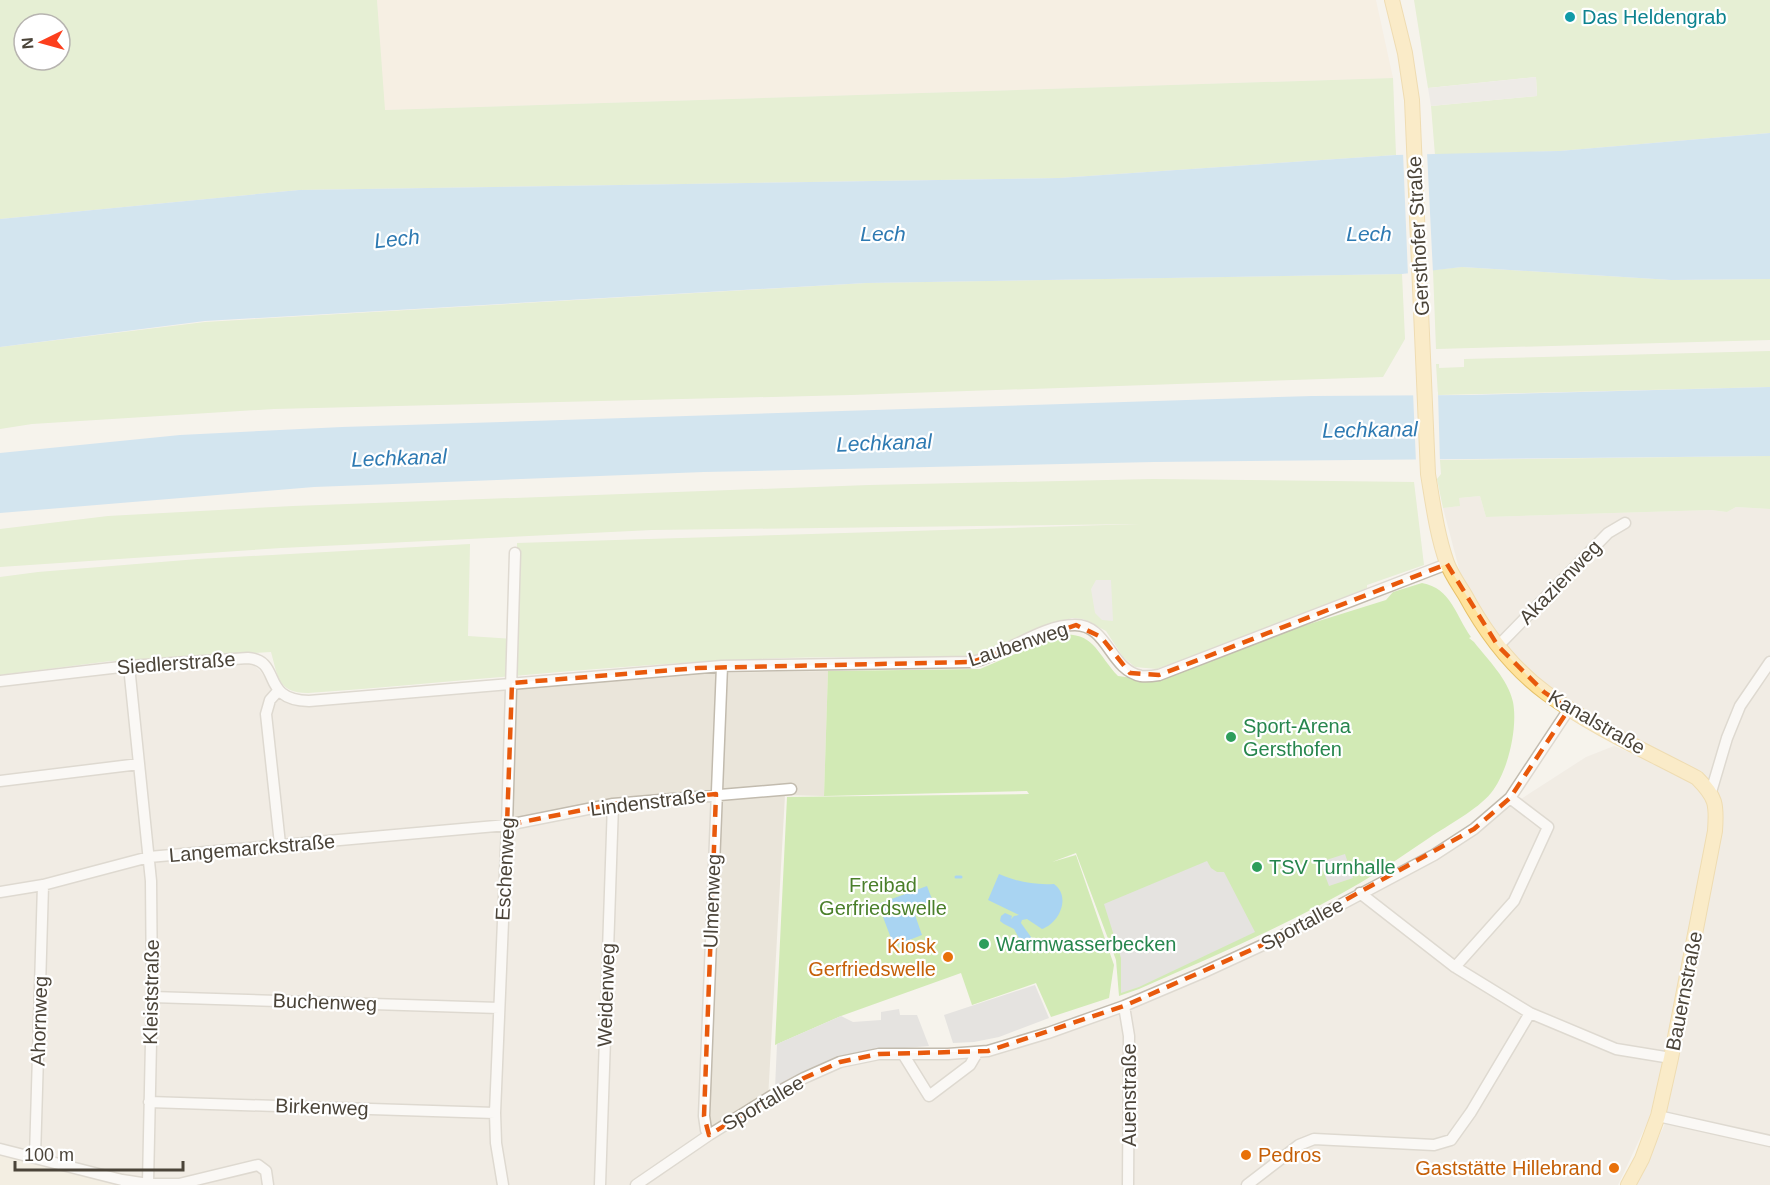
<svg xmlns="http://www.w3.org/2000/svg" width="1770" height="1185" viewBox="0 0 1770 1185" font-family="Arial,sans-serif">
<style>
.residential{fill:#eae5da}
.commercial{fill:#f7ead8}
.education{fill:#efe8d6}
.green{fill:#d2eab5;fill-rule:evenodd}
.parking{fill:#e5e3e0}
.water{fill:#a9d4f2}
.pier{fill:#f6f3ec}
.lines{fill:none;stroke-linecap:round;stroke-linejoin:round}
.stream{stroke:#a9d4f2;stroke-width:3}
.minor-casing{stroke:#c2bbae;stroke-width:13}
.major-casing{stroke:#e6c16a;stroke-width:16}
.minor{stroke:#fff;stroke-width:10}
.major{stroke:#ffe39c;stroke-width:14}
.marked{fill:none;stroke:#e8590c;stroke-width:4.5;stroke-dasharray:12 8;stroke-linejoin:round}
.culture-dot{fill:#0f9aa8;stroke:#fff;stroke-width:2}
.leisure-dot{fill:#2e9e5b;stroke:#fff;stroke-width:2}
.food-dot{fill:#e8710a;stroke:#fff;stroke-width:2}
.labels{text-anchor:middle;stroke-width:4.5;stroke-linejoin:round;paint-order:stroke}
.culture-label{font-size:20px;fill:#0d838f;stroke:#fff;text-anchor:start}
.street-label{font-size:20px;fill:#4b4439;stroke:#fff}
.leisure-label{font-size:20px;fill:#27864d;stroke:#fff;text-anchor:start}
.park-label{font-size:20px;fill:#4a7f2a;stroke:#fff}
.food-label{font-size:20px;fill:#c56008;stroke:#fff;text-anchor:end}
.water-label{font-size:21px;font-style:italic;fill:#2e7ab2;stroke:#fff}
</style>
<rect width="100%" height="100%" fill="#f6f3ec"/>
<!-- residential -->
<path class="residential" d="M 1480,496 L 1486,517 L 1711,510 L 1727,512 L 1736,507 L 1770,509 L 1770,1185 L 1635,1185 L 1664,1126 L 1712,879 L 1719,806 L 1698,772 L 1588,718 L 1510,655 L 1466,595 L 1443,508 L 1459,506 L 1459,498 Z
M 252,663 L 261,672 L 280,700 L 306,706 L 707,673 L 828,671 L 824,796 L 785,795 L 768,1099 L 817,1075 L 884,1055 L 1010,1048 L 1271,943 L 1490,819 L 1586,757 L 1614,746 L 1691,778 L 1706,797 L 1709,830 L 1667,1046 L 1649,1119 L 1618,1185 L 0,1185 L 0,686 L 116,672 Z"/>
<!-- commercial -->
<path class="commercial" d="M 377,0 L 1376,0 L 1393,78 L 384,110 Z"/>
<!-- education -->
<path class="education" d="M 0,1155 L 121,1185 L 0,1185 Z"/>
<!-- green -->
<path class="green" d="M 0,0 L 377,0 L 385,110 L 1393,78 L 1396,155 L 1059,178 L 299,190 L 0,219 ZM 24,24 L 60,24 L 60,60 L 24,60 Z
M 1414,0 L 1770,0 L 1770,133 L 1559,151 L 1435,155 L 1431,106 L 1537,96 L 1536,77 L 1428,88 Z
M 1462,267 L 1671,280 L 1770,279 L 1770,340 L 1436,349 L 1433,270 Z
M 1402,274 L 1405,339 L 1383,377 L 851,395 L 274,409 L 32,424 L 0,429 L 0,347 L 205,322 L 866,283 Z
M 1770,351 L 1770,387 L 1438,395 L 1436,364 L 1439,364 L 1439,368 L 1464,367 L 1464,359 Z
M 1770,456 L 1770,509 L 1736,507 L 1727,512 L 1711,510 L 1486,517 L 1480,496 L 1459,498 L 1460,506 L 1443,508 L 1437,479 L 1441,474 L 1440,460 Z
M 1153,479 L 1414,482 L 1424,565 L 1367,585 L 1367,588 L 1274,627 L 1157,669 L 1135,667 L 1123,657 L 1106,631 L 1083,619 L 1072,618 L 1049,626 L 982,655 L 961,658 C 894,658 828,656 761,659 C 610,665 459,682 308,693 C 277,693 278,676 271,652 L 111,661 L 0,675 L 0,577 L 38,572 L 198,559 L 470,544 L 468,636 L 515,639 L 517,543 L 1140,524 L 652,530 L 281,548 L 0,567 L 0,529 L 108,516 L 293,506 L 869,485 Z
M 1422,583 C 1451,588 1456,616 1471,637 L 1469,638 L 1474,642 C 1488,660 1508,679 1513,702 C 1518,728 1508,772 1491,793 C 1477,810 1448,825 1429,838 C 1406,853 1384,869 1360,883 C 1290,924 1214,956 1139,989 L 1119,996 L 1116,960 L 1076,853 L 1052,862 L 1076,855 L 1114,965 L 1109,998 L 1051,1017 L 1036,983 L 972,1005 L 961,973 L 841,1016 L 775,1045 L 787,797 L 1029,794 L 1027,791 L 824,796 L 828,671 L 980,669 L 1059,635 C 1094,631 1097,654 1118,676 L 1141,679 L 1242,645 L 1386,600 L 1393,592 Z"/>
<!-- parking -->
<path class="parking" d="M 1536,77 L 1537,96 L 1431,106 L 1428,88 Z
M 1096,580 L 1111,580 L 1113,621 L 1102,620 L 1095,613 L 1091,589 Z
M 1345,854 L 1353,878 L 1329,886 L 1320,862 Z
M 1207,861 L 1211,868 L 1217,872 L 1224,872 L 1255,932 L 1139,987 L 1121,993 L 1121,958 L 1104,904 Z
M 1035,985 L 1049,1018 L 999,1037 L 974,1042 L 953,1043 L 944,1015 Z
M 899,1009 L 900,1015 L 917,1015 L 929,1046 L 880,1050 L 775,1088 L 777,1044 L 841,1016 L 853,1022 L 881,1020 L 881,1012 Z"/>
<!-- water -->
<path class="water" d="M 1770,133 L 1770,279 L 1671,280 L 1462,267 L 1402,274 L 866,283 L 205,321 L 0,347 L 0,219 L 299,190 L 1059,178 L 1396,155 L 1559,151 Z
M 1770,387 L 1770,456 L 1154,462 L 704,472 L 314,487 L 0,513 L 0,453 L 180,435 L 342,427 L 1312,396 L 1471,395 Z
M 999,874 C 1018,882 1033,885 1054,884 C 1071,896 1060,923 1042,929 L 1027,919 L 1022,920 L 1021,923 L 1031,937 L 1028,943 L 1021,942 L 1014,929 L 1004,924 L 1000,921 L 1001,916 L 1005,913 L 1012,916 L 1011,919 L 1014,916 L 1019,915 L 988,900 Z
M 927,886 L 935,907 L 915,915 L 922,935 L 894,946 L 878,904 Z"/>
<!-- pier -->
<path class="pier" d="M 1403,152 L 1427,152 L 1433,273 L 1408,276 Z
M 1413,392 L 1438,392 L 1440,463 L 1416,463 Z"/>
<g class="lines">
<!-- stream -->
<path class="stream" d="M 956,877 L 961,877"/>
<!-- minor casing -->
<g class="minor-casing">
<path id="minor" d="M 1498,646 L 1608,533 L 1625,523
M 129,666 L 151,881 L 152,994 L 148,1184
M 0,681 L 129,666 L 248,658 C 283,661 259,700 309,701 L 722,666 L 972,662 C 1006,655 1040,625 1075,625 C 1108,625 1110,670 1141,676 C 1147,677 1153,676 1159,675 L 1447,564
M 278,691 L 270,700 L 266,714 L 280,844
M 0,781 L 139,764
M 1711,792 L 1727,738 L 1740,706 L 1770,662
M 0,892 L 43,885 L 149,857 L 507,825 L 613,804 L 791,789
M 1360,893 L 1455,967 L 1530,1013
M 1455,967 L 1514,901 L 1548,827 L 1510,798
M 152,997 L 499,1008
M 1124,1006 L 1129,1036 L 1128,1185
M 903,1054 L 929,1096 L 970,1065 L 977,1053
M 149,1102 L 495,1113
M 1658,1116 L 1770,1141
M 709,1135 L 706,1130 L 704,1116 L 722,666
M 0,1149 L 122,1180 L 148,1184 L 179,1184 L 258,1165 L 266,1171 L 268,1185
M 35,1157 L 43,885
M 503,1185 L 496,1143 L 495,1113 L 507,825 L 515,553
M 600,1185 L 613,804
M 636,1185 L 709,1135 L 778,1092 L 804,1078 L 840,1062 L 879,1054 L 948,1054 L 988,1051 L 1048,1033 L 1124,1006 L 1202,973 L 1278,938 L 1434,855 L 1474,829 L 1510,798 L 1569,709
M 1247,1185 L 1299,1145 L 1314,1139 L 1434,1145 L 1451,1140 L 1471,1112 L 1530,1013 L 1616,1049 L 1671,1058"/>
</g>
<!-- major casing -->
<g class="major-casing">
<path id="major" d="M 1392,0 L 1405,53 L 1412,100 L 1428,474 C 1433,504 1437,535 1447,563 C 1451,574 1459,585 1465,595 C 1485,632 1512,668 1546,693 C 1592,727 1646,751 1697,778 C 1716,797 1717,804 1715,831 L 1671,1058 L 1658,1116 L 1642,1159 L 1628,1185"/>
</g>
<!-- minor -->
<use href="#minor" class="minor"/>
<!-- major -->
<use href="#major" class="major"/>
</g>
<!-- marked area -->
<path d="M0 0H1770V1185H0ZM 1447,564 L 1498,646 L 1544,692 L 1569,709 L 1510,798 L 1474,829 L 1269,942 L 1124,1006 L 988,1051 L 879,1054 L 840,1062 L 804,1078 L 709,1135 L 704,1116 L 716,794 L 613,804 L 507,825 L 512,683 L 698,668 L 972,662 L 1076,625 L 1101,637 L 1130,673 L 1159,675 Z" fill="#f6f3ec" fill-opacity=".55" fill-rule="evenodd"/>
<path class="marked" d="M 1447,564 L 1498,646 L 1544,692 L 1569,709 L 1510,798 L 1474,829 L 1269,942 L 1124,1006 L 988,1051 L 879,1054 L 840,1062 L 804,1078 L 709,1135 L 704,1116 L 716,794 L 613,804 L 507,825 L 512,683 L 698,668 L 972,662 L 1076,625 L 1101,637 L 1130,673 L 1159,675 Z"/>
<!-- markers -->
<circle class="culture-dot" cx="1570" cy="17" r="6"/>
<g class="leisure-dot">
<circle cx="1231" cy="737" r="6"/>
<circle cx="1257" cy="867" r="6"/>
<circle cx="984" cy="944" r="6"/>
</g>
<g class="food-dot">
<circle cx="948" cy="957" r="6"/>
<circle cx="1246" cy="1155" r="6"/>
<circle cx="1614" cy="1168" r="6"/>
</g>
<g class="labels">
<!-- culture labels -->
<g class="culture-label">
<text x="1582" y="24">Das Heldengrab</text>
</g>
<!-- street labels -->
<g class="street-label">
<text transform="translate(1418 236) rotate(-93)" y="7">Gersthofer Straße</text>
<text transform="translate(1560 582) rotate(-46)" y="7">Akazienweg</text>
<text transform="translate(1018 644) rotate(-18)" y="7">Laubenweg</text>
<text transform="translate(176 663) rotate(-4)" y="7">Siedlerstraße</text>
<text transform="translate(1597 722) rotate(30)" y="7">Kanalstraße</text>
<text transform="translate(648 802) rotate(-7)" y="7">Lindenstraße</text>
<text transform="translate(252 848) rotate(-5)" y="7">Langemarckstraße</text>
<text transform="translate(505 869) rotate(-87)" y="7">Eschenweg</text>
<text transform="translate(712 901) rotate(-88)" y="7">Ulmenweg</text>
<text transform="translate(1302 924) rotate(-28)" y="7">Sportallee</text>
<text transform="translate(1684 991) rotate(-79)" y="7">Bauernstraße</text>
<text transform="translate(151 992) rotate(-89)" y="7">Kleiststraße</text>
<text transform="translate(606 995) rotate(-88)" y="7">Weidenweg</text>
<text transform="translate(325 1002) rotate(2)" y="7">Buchenweg</text>
<text transform="translate(39 1021) rotate(-88)" y="7">Ahornweg</text>
<text transform="translate(1129 1095) rotate(-90)" y="7">Auenstraße</text>
<text transform="translate(763 1103) rotate(-30)" y="7">Sportallee</text>
<text transform="translate(322 1107) rotate(2)" y="7">Birkenweg</text>
</g>
<!-- leisure labels -->
<g class="leisure-label">
<text x="1243" y="733">Sport-Arena<tspan x="1243" dy="23">Gersthofen</tspan></text>
<text x="1269" y="874">TSV Turnhalle</text>
<text x="996" y="951">Warmwasserbecken</text>
</g>
<!-- park labels -->
<g class="park-label">
<text x="883" y="892">Freibad<tspan x="883" dy="23">Gerfriedswelle</tspan></text>
</g>
<!-- food labels -->
<g class="food-label">
<text x="936" y="953">Kiosk<tspan x="936" dy="23">Gerfriedswelle</tspan></text>
<text x="1258" y="1162" text-anchor="start">Pedros</text>
<text x="1602" y="1175">Gaststätte Hillebrand</text>
</g>
<!-- water labels -->
<g class="water-label">
<text x="883" y="241">Lech</text>
<text x="1369" y="241">Lech</text>
<text transform="translate(397 239) rotate(-6)" y="7">Lech</text>
<text transform="translate(1370 430) rotate(-1)" y="7">Lechkanal</text>
<text transform="translate(884 443) rotate(-2)" y="7">Lechkanal</text>
<text transform="translate(399 458) rotate(-2)" y="7">Lechkanal</text>
</g>
</g>
<!-- north arrow -->
<g transform="translate(42 42) rotate(265)"><circle r="28" fill="#ffffff" stroke="#b7b4b0" stroke-width="1.5"/>
<path d="M0-4.5L10 22L0 15L-10 22Z" fill="#fc3f1d"/>
<text y="-9" font-size="16" font-weight="bold" text-anchor="middle" fill="#4b4439">N</text>
</g>
<!-- scale -->
<path d="M15 1161v9h168v-9" fill="none" stroke="#4b4439" stroke-width="3"/>
<text x="24" y="1161" font-size="18" fill="#4b4439" stroke="#ffffff" stroke-width="4.5" paint-order="stroke">100 m</text>
</svg>
